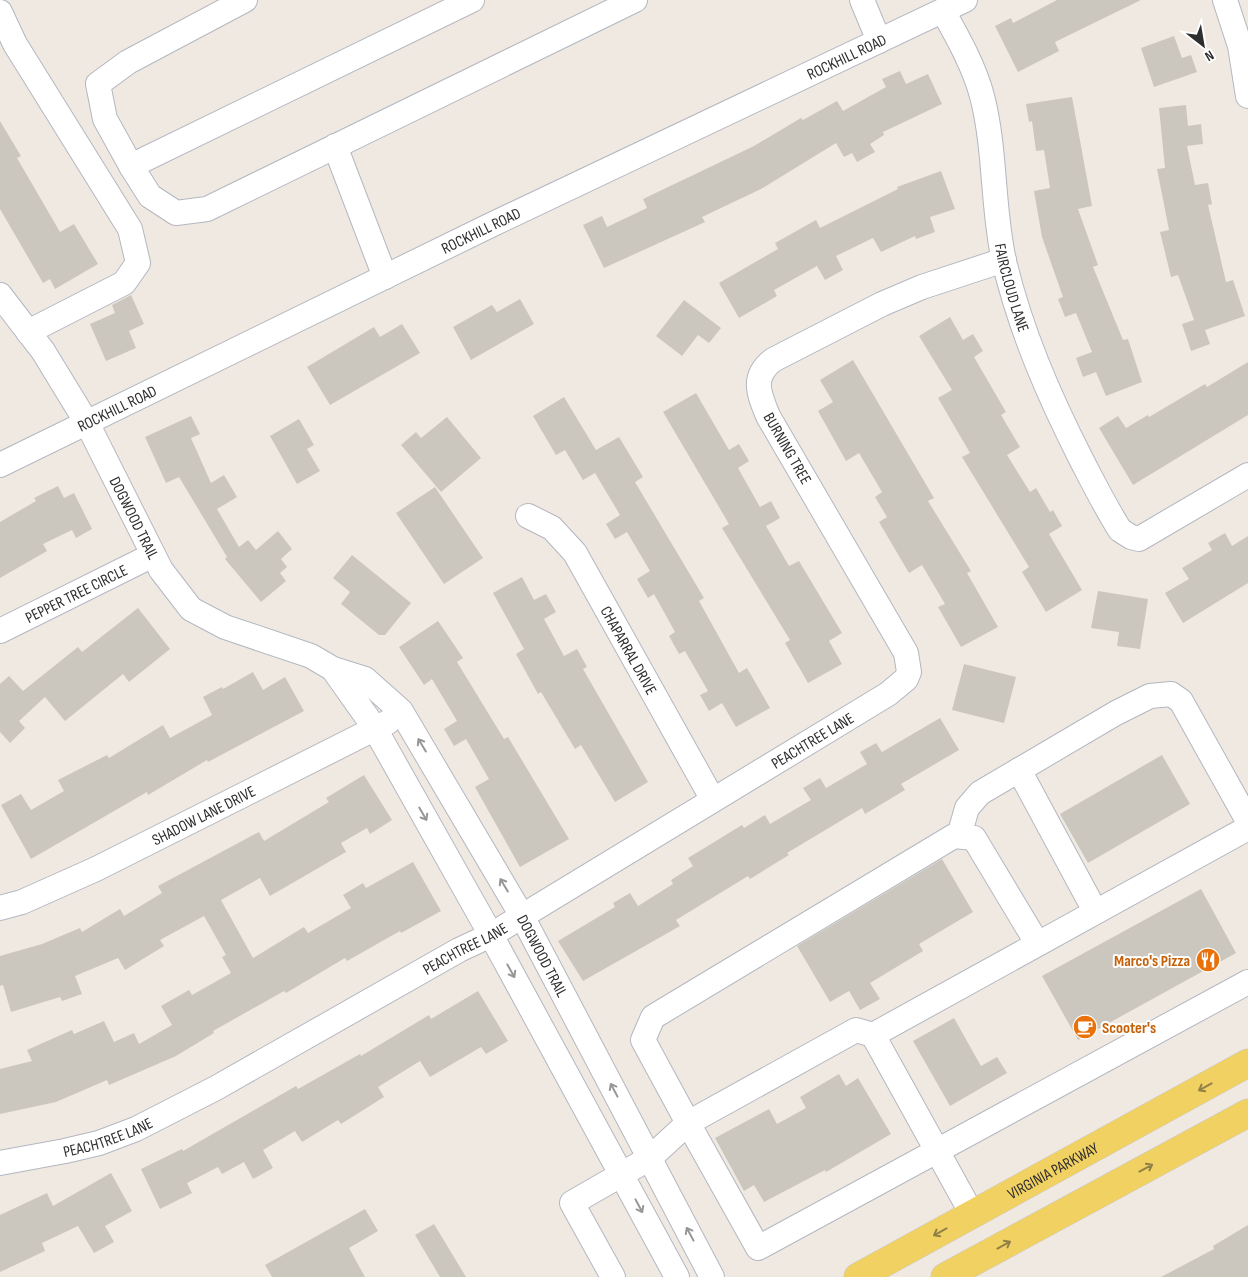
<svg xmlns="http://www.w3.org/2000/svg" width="1248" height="1277" viewBox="0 0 1248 1277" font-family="'Sofia Sans Condensed',sans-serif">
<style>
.building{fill:#cbc7bf}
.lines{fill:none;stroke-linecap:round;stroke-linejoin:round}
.minor-casing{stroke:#b4b7c1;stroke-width:26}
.major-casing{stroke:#c9c9c9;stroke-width:29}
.minor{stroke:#fff;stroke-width:24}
.major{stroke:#f2d163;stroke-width:28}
.oneway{stroke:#969696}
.oneway2{stroke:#908048}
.labels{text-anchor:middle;stroke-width:4;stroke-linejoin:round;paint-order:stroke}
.street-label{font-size:16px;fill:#2e2e2e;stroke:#fff}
.food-label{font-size:16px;font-weight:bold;fill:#c56008;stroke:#fff;text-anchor:end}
</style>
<rect width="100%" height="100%" fill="#efe9e1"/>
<!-- building -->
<path class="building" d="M 1057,0 L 1141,0 L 1055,42 L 1059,51 L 1018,72 L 995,26 L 1011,18 L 1013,23 Z
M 1174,36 L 1182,58 L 1191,55 L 1197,72 L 1154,87 L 1141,48 Z
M 900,71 L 906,84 L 928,74 L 942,104 L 883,132 L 884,135 L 870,144 L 875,152 L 857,162 L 852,153 L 844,157 L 836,143 L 761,189 L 702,217 L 705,222 L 604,268 L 583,225 L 602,216 L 607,227 L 647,208 L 643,199 L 754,146 L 801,118 L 803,120 L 837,101 L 843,111 L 886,87 L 882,79 Z
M 1072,97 L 1092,206 L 1078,209 L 1098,265 L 1093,267 L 1123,340 L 1128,339 L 1142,382 L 1106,396 L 1096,372 L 1083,377 L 1076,358 L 1092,352 L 1076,313 L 1065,317 L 1058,299 L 1063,297 L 1042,237 L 1034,191 L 1050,188 L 1044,150 L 1036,151 L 1032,121 L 1029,122 L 1026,104 Z
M 1186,105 L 1188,126 L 1201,124 L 1203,144 L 1187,146 L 1195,185 L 1208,183 L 1212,204 L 1208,205 L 1226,282 L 1233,280 L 1245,316 L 1205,330 L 1210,344 L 1191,351 L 1182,324 L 1194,320 L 1178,275 L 1171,277 L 1160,232 L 1169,230 L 1157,169 L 1165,168 L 1159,108 Z
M 0,121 L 21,156 L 17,158 L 60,232 L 74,224 L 98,264 L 55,289 L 50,279 L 43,283 L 0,209 Z
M 941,171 L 955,209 L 930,217 L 935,232 L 916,239 L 915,236 L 881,252 L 873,238 L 836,256 L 843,270 L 825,280 L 817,266 L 774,290 L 777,296 L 739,318 L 719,283 L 778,249 L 775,243 L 816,220 L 820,228 L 898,189 L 897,187 Z
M 131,295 L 144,324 L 129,331 L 136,348 L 106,361 L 90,324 L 115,313 L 112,305 Z
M 520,299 L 534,324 L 471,360 L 453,327 L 492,305 L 497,312 Z
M 684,300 L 721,328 L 709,343 L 698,335 L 682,356 L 656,336 Z
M 950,317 L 963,340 L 973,334 L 983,351 L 974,357 L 1006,412 L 1001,415 L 1020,447 L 1007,455 L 1030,492 L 1036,488 L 1050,512 L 1053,510 L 1062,526 L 1049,534 L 1082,590 L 1046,612 L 1022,572 L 1029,567 L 962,457 L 970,453 L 938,398 L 952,390 L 919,336 Z
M 402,324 L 420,353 L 330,405 L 307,367 L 374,327 L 380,337 Z
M 853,360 L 934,498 L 928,501 L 971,571 L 967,573 L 998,627 L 961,647 L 938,607 L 945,604 L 922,565 L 909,573 L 879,522 L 887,517 L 875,497 L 882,492 L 859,453 L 846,461 L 818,411 L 833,402 L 820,380 Z
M 1248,362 L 1248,415 L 1133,485 L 1099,428 L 1118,416 L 1126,428 L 1148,415 L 1149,417 L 1205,384 L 1207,387 Z
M 696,393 L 729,450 L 739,444 L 749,461 L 738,468 L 760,507 L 771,501 L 780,518 L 766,526 L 789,566 L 799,561 L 842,633 L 829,641 L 842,664 L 808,683 L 785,643 L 790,640 L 722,528 L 729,524 L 663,412 Z
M 564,397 L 596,450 L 619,437 L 643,477 L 635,482 L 704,598 L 699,601 L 739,673 L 747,668 L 770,708 L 736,727 L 722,703 L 709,711 L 700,695 L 708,691 L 685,651 L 679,654 L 669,636 L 675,632 L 654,594 L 648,598 L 637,579 L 650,571 L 627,532 L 615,539 L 606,524 L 620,515 L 595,473 L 583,480 L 565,450 L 556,455 L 533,416 Z
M 191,416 L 200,434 L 191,438 L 211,483 L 224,475 L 237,497 L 217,509 L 239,547 L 248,540 L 256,550 L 278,531 L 292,549 L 281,559 L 287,567 L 280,573 L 286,581 L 261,602 L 225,559 L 227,557 L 179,477 L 166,483 L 145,437 Z
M 447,417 L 481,458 L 441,492 L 401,445 L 416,432 L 421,438 Z
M 299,419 L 314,445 L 307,449 L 320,471 L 297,484 L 270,436 Z
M 58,486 L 64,498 L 74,493 L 92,529 L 76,538 L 72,530 L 43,544 L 47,551 L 0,578 L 0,522 L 36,501 L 34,498 Z
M 435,487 L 483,558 L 444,584 L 396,513 Z
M 1225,533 L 1232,546 L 1248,536 L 1248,583 L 1183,623 L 1165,593 L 1189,579 L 1182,568 L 1212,550 L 1208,543 Z
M 352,555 L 411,603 L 385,635 L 379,635 L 341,604 L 350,592 L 333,578 Z
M 522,577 L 534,600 L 546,594 L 556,612 L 544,619 L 564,656 L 577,649 L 587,667 L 583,669 L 648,782 L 615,802 L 581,745 L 575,749 L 541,692 L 538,694 L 516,654 L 524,649 L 493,593 Z
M 1098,591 L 1148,599 L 1140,649 L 1117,646 L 1119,632 L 1091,628 Z
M 138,608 L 170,649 L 129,682 L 123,674 L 65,721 L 45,697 L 19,721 L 25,728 L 10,743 L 0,732 L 0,684 L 9,676 L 23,691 L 78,647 L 82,652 Z
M 438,621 L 463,658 L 457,662 L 504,739 L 508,737 L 569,839 L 520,867 L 475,787 L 489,779 L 466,739 L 454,746 L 444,729 L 457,721 L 432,679 L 424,685 L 399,647 Z
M 964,664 L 1016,677 L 1004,723 L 952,710 Z
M 253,672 L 263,690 L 285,677 L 304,711 L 208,762 L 207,760 L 148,795 L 147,792 L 31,859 L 1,805 L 21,794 L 31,810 L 64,791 L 58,780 L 107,755 L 109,758 L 163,725 L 170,738 L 212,715 L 203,697 L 222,687 L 223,689 Z
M 940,718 L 959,750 L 901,784 L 905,790 L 865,814 L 862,808 L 787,853 L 789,855 L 750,879 L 748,876 L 676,920 L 680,926 L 583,981 L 558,941 L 615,907 L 613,903 L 630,893 L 638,906 L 673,884 L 671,880 L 693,866 L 688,858 L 742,825 L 744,828 L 765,815 L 770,824 L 811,800 L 803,788 L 820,778 L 826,788 L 867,764 L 860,752 L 876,743 L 882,752 Z
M 1162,755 L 1190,804 L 1088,863 L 1060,814 Z
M 364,775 L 392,820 L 370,834 L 367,828 L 341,843 L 346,852 L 270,896 L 260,878 L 221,900 L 253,958 L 304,927 L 308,933 L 351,908 L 343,895 L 363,883 L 366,888 L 413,862 L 441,911 L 401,933 L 400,931 L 347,961 L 345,958 L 286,993 L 284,991 L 213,1031 L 214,1033 L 176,1056 L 109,1085 L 107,1080 L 56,1102 L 0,1114 L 0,1069 L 32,1061 L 27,1050 L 72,1030 L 74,1034 L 104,1021 L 114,1042 L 134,1033 L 139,1044 L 172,1025 L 161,1006 L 189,990 L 192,995 L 231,973 L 222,957 L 226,955 L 204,916 L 160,940 L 164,946 L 125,970 L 118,958 L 75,976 L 82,994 L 62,1001 L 60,997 L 11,1012 L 3,985 L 0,986 L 0,956 L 42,944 L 80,928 L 82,932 L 120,909 L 124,916 L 162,893 L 158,886 L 259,832 L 264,841 L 329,802 L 326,798 Z
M 942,859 L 973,912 L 919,944 L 923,951 L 870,983 L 880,999 L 860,1010 L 849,991 L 830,1002 L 797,946 Z
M 1201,889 L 1236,953 L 1078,1040 L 1042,976 Z
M 478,991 L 508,1041 L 486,1054 L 481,1047 L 430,1077 L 420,1061 L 378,1087 L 384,1097 L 341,1124 L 338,1120 L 302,1142 L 295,1131 L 263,1150 L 273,1168 L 253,1179 L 244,1162 L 222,1174 L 218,1167 L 187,1183 L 192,1193 L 160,1209 L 141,1169 L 182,1149 L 183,1151 L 296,1086 L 298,1089 L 360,1054 L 361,1056 L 429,1015 L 431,1019 Z
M 954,1018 L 981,1066 L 997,1057 L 1007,1073 L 950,1106 L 913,1041 Z
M 839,1074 L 846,1086 L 858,1078 L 891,1134 L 826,1172 L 825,1170 L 764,1202 L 754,1185 L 744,1191 L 715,1138 L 769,1109 L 777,1124 L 806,1108 L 800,1097 Z
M 111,1173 L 132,1211 L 105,1226 L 114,1242 L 94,1253 L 78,1226 L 42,1243 L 45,1251 L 0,1272 L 0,1215 L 47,1193 L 53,1206 Z
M 365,1209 L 378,1231 L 349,1248 L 365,1277 L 272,1277 L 265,1265 Z
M 434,1224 L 466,1277 L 440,1277 L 415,1235 Z
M 1248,1225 L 1248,1277 L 1161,1277 L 1214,1249 L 1213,1246 Z"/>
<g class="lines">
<!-- minor casing -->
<g class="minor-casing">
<g id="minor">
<path d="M 245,0 L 128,62 L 98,84 L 105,119 L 131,166 L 150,196 L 176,213 L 207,209 L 635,0"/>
<path d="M 862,0 L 879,41"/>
<path d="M 1225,0 L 1240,46 L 1248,96"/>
<path id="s1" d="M 943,11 C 958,38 974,66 982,96 C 996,150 992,207 1004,261 C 1021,332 1049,396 1082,461 C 1094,484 1106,508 1120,530 L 1131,537 L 1139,539 L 1248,475"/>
<path d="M 0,12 L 15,44 L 130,229 L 138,263 L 124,283 L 28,332"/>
<path d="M 335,146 L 385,277"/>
<path d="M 131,166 L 472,0"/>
<path id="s2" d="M 0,295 L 43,351 L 87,423 L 161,570 L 191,609 L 225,627 L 311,656 L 333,669 L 365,679 L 401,711 L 522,916 L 712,1277"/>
<path id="s3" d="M 0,465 L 491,225 L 965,0"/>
<path id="s4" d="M 528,516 L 552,528 L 575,553 L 713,800"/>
<path id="s5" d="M 0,631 L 153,555"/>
<path d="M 333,669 L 374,727 L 491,935 L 677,1277"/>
<path d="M 1019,770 L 1095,911"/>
<path d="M 959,836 L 967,808 L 980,793 L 1116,713 L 1150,696 L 1171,694 L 1181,701 L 1248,821"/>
<path id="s6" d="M 0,908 L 22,902 L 96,869 L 388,722"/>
<path d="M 873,1035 L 856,1030 L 688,1123 L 643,1040 L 653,1017 L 954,836 L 974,838 L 1037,943"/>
<path id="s7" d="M 0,1163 L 65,1151 L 99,1143 L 136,1129 L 216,1088 L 459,950 L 491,935 L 888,694 L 906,679 L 909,672 L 906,653 L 768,416 C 759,394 751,377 773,360 L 882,304 L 922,287 L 1004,260"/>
<path d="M 972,1214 L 873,1035 L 1248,828"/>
<path d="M 613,1277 L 572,1203 L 650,1158 L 688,1123 L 758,1248 L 1248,982"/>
</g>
</g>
<!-- major casing -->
<g class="major-casing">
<g id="major">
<path id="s8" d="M 858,1277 L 1248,1063"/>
<path d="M 945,1277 L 1248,1113"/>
</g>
</g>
<!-- minor -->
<use href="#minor" class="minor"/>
<!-- major -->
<use href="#major" class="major"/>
</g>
<!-- one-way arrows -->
<defs><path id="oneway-shaft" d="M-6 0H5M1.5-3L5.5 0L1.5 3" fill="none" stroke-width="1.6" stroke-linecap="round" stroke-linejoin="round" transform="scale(1.25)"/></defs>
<g class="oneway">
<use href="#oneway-shaft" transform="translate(422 745) rotate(-121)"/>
<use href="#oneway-shaft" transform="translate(423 814) rotate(60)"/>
<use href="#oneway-shaft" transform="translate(504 885) rotate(-121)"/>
<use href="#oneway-shaft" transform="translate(511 971) rotate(61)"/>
<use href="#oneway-shaft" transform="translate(614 1090) rotate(-118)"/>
<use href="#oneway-shaft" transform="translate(639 1206) rotate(62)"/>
<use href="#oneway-shaft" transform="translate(690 1234) rotate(-118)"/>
</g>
<g class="oneway2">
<use href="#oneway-shaft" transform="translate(1205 1087) rotate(151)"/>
<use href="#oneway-shaft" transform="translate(1146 1168) rotate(-28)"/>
<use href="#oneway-shaft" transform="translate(940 1232) rotate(151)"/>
<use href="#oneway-shaft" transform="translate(1004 1245) rotate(-29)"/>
</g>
<!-- icons -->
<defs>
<g id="restaurant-disc" transform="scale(1.25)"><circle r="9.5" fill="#e8710a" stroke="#fff"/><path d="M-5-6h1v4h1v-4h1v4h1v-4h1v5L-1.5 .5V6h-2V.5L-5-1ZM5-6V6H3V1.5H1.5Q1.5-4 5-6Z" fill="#fff"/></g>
<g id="cafe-disc" transform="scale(1.25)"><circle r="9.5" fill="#e8710a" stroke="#fff"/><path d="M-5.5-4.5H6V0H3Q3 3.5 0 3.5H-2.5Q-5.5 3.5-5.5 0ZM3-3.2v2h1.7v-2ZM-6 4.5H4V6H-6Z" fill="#fff"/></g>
</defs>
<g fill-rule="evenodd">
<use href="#restaurant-disc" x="1208" y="960"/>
<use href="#cafe-disc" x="1085" y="1027"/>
</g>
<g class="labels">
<!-- street labels -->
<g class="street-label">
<text dy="6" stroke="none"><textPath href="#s3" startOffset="940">ROCKHILL ROAD</textPath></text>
<text dy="6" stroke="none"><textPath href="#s3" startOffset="535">ROCKHILL ROAD</textPath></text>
<text dy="6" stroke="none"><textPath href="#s1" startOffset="288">FAIRCLOUD LANE</textPath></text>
<text dy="6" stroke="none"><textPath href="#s3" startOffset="130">ROCKHILL ROAD</textPath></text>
<text transform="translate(788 448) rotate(60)" y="6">BURNING TREE</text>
<text dy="6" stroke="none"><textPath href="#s2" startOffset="261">DOGWOOD TRAIL</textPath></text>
<text dy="6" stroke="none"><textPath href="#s5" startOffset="85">PEPPER TREE CIRCLE</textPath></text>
<text dy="6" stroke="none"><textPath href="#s4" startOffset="172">CHAPARRAL DRIVE</textPath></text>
<text dy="6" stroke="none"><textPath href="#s7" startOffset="921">PEACHTREE LANE</textPath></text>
<text dy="6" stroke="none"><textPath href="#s6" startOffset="224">SHADOW LANE DRIVE</textPath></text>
<text dy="6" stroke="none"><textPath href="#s7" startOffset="516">PEACHTREE LANE</textPath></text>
<text dy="6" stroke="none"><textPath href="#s2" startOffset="888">DOGWOOD TRAIL</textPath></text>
<text dy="6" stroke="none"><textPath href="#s7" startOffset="111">PEACHTREE LANE</textPath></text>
<text dy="6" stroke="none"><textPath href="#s8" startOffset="222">VIRGINIA PARKWAY</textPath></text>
</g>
<!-- food labels -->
<g class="food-label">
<text x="1190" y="966">Marco's Pizza</text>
<text x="1102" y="1033" text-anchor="start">Scooter's</text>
</g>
</g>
<!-- north arrow -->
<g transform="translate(1203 45) rotate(149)" stroke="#ffffff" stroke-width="4" paint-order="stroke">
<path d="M0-4L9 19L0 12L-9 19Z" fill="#2e2e2e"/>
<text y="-8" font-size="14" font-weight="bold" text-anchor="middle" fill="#2e2e2e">N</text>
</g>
</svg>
